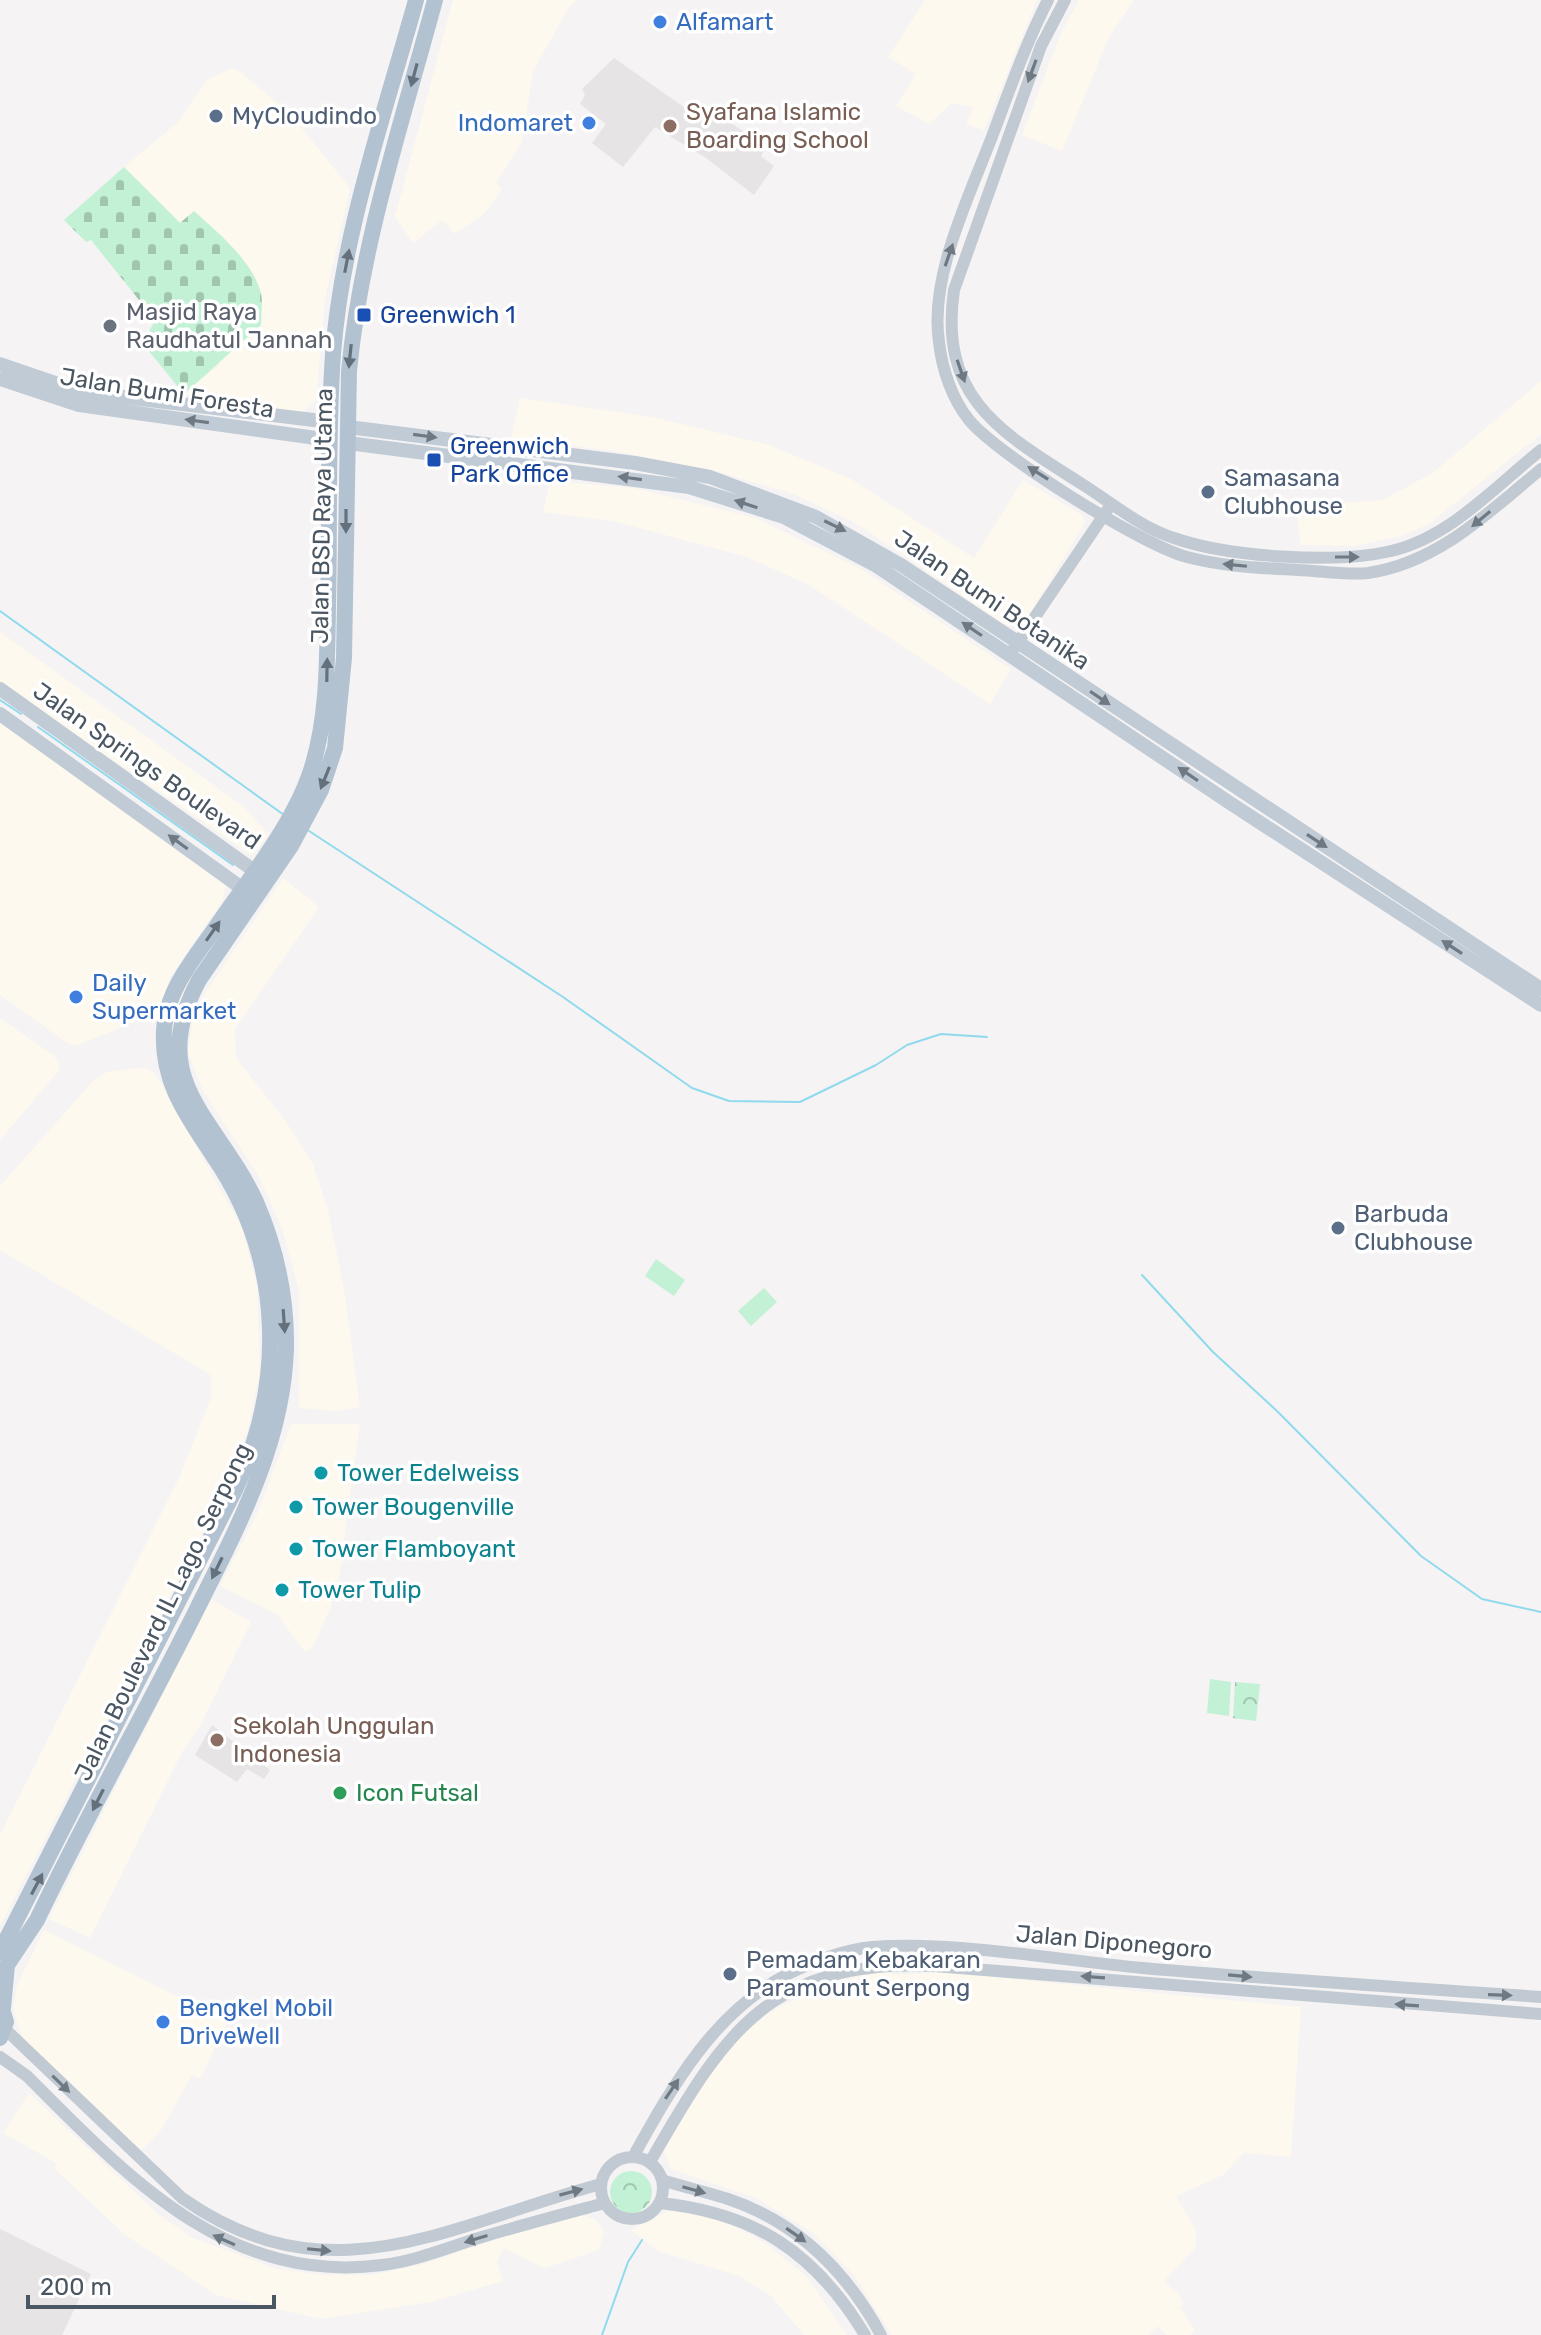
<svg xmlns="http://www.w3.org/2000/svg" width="1541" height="2335" viewBox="0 0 1541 2335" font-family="Rubik,sans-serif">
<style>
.commercial{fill:#fdf9ef}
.education{fill:#e6e4e5}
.forest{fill:url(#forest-crowns)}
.cemetery{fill:url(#cemetery-stones)}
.garden{fill:#c3f1d5}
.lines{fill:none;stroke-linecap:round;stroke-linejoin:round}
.stream{stroke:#90daee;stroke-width:2}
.tertiary{stroke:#c1cad2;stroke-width:12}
.secondary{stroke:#c1cbd6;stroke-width:14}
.primary{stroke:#b3c2d1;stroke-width:16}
.oneway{fill:#6e7983}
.oneway2{fill:#64717d}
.oneway3{fill:#6e7984}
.shop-dot{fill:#3f7fe0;stroke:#fff;stroke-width:3}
.service-dot{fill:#5c6f8a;stroke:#fff;stroke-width:3}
.education-dot{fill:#8d6e63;stroke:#fff;stroke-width:3}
.transit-dot{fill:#1a4fb4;stroke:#fff;stroke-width:3}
.worship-dot{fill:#6b7280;stroke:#fff;stroke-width:3}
.culture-dot{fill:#0f9aa8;stroke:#fff;stroke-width:3}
.leisure-dot{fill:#2e9e5b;stroke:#fff;stroke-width:3}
.labels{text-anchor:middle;stroke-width:7;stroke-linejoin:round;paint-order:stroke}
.shop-label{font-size:24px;fill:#366cbe;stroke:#fff;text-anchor:start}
.education-label{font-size:24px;fill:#785e54;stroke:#fff;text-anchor:start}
.service-label{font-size:24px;fill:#4e5e75;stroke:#fff;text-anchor:start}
.worship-label{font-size:24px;fill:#5b616d;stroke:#fff;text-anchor:start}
.transit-label{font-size:24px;fill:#164399;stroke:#fff;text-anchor:start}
.street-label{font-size:24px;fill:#4a5661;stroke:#fff}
.culture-label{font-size:24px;fill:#0d838f;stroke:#fff;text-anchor:start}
.leisure-label{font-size:24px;fill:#27864d;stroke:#fff;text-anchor:start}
</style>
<defs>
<pattern id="forest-crowns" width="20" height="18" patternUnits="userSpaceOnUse" patternTransform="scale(2)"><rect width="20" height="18" fill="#c3f1d5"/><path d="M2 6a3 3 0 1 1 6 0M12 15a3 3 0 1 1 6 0" fill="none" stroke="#a0c6b0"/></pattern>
<pattern id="cemetery-stones" width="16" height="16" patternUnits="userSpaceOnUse" patternTransform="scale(2)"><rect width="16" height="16" fill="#c3f1d5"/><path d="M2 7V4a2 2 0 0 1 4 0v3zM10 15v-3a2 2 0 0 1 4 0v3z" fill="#a0c6b0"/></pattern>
</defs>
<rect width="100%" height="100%" fill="#f5f3f3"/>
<!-- commercial -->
<path class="commercial" d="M 453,0 L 577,0 L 569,7 L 533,71 L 522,142 L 496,183 L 502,189 L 485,213 L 455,234 L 442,220 L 413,243 L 395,217 Z
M 925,0 L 1037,0 L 984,130 L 966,124 L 973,108 L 952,103 L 929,124 L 896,106 L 916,74 L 888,57 Z
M 1079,0 L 1134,0 L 1109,37 L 1062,151 L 1022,135 L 1061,33 Z
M 231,68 L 242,73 L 292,116 L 350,188 L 325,299 L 316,400 L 302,413 L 184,394 L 218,366 L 249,269 L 221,235 L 181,223 L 124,167 L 178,122 L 207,80 Z
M 1541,381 L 1541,434 L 1429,524 L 1401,536 L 1354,546 L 1300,545 L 1297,506 L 1383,500 L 1434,472 Z
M 520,398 L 652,417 L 769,445 L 851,479 L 974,558 L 1023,480 L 1082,515 L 1085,523 L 1025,621 L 1004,624 L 856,523 L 793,494 L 719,472 L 614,451 L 511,438 Z
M 550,481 L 634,488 L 755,518 L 861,569 L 1011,669 L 990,704 L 809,585 L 747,557 L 613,521 L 543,512 Z
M 0,632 L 243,806 L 269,835 L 252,856 L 0,682 Z
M 0,722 L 226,885 L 222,901 L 171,976 L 161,1006 L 154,1014 L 78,1045 L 69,1044 L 0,995 Z
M 283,878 L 319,907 L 235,1029 L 236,1058 L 285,1120 L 313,1164 L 328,1210 L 344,1289 L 360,1407 L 337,1411 L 299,1408 L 299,1291 L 282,1228 L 258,1175 L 203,1091 L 188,1053 L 192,1021 L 203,996 Z
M 0,1018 L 53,1055 L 59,1062 L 60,1069 L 0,1140 Z
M 136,1068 L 149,1069 L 156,1075 L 242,1228 L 257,1285 L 260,1372 L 248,1429 L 227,1485 L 0,1926 L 0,1835 L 180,1476 L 211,1397 L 211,1375 L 0,1250 L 0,1186 L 93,1081 L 107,1072 Z
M 291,1424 L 360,1424 L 337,1592 L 314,1645 L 305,1652 L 277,1614 L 220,1586 L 258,1512 Z
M 211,1599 L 251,1622 L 200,1726 L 182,1752 L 90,1938 L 49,1919 Z
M 44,1930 L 228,2021 L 200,2079 L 192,2075 L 161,2130 L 140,2152 L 27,2046 L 18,2026 L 13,2007 L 17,1985 Z
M 885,1971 L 894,1975 L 943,1972 L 1301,2007 L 1291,2157 L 1244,2153 L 1223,2175 L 1176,2196 L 1196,2230 L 1196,2247 L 1164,2281 L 1179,2295 L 1183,2304 L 1180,2307 L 1195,2330 L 1190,2335 L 1166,2335 L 1158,2326 L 1148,2335 L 892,2335 L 854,2275 L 813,2233 L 756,2198 L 671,2169 L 664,2151 L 699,2089 L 738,2039 L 765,2015 L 794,1999 L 830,1982 Z
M 29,2093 L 159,2215 L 193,2238 L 277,2269 L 323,2275 L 371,2275 L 423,2264 L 577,2212 L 596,2220 L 604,2231 L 599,2250 L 545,2268 L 503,2248 L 497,2262 L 503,2281 L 431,2302 L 320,2319 L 216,2295 L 125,2235 L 55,2169 L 56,2163 L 3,2133 Z
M 669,2211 L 693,2212 L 736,2227 L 768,2245 L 807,2277 L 847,2335 L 804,2335 L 771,2296 L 739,2276 L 658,2251 L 631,2230 Z"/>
<!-- education -->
<path class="education" d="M 614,58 L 698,117 L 706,107 L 766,146 L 761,156 L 774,166 L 754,195 L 706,158 L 655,127 L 623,167 L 592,143 L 606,124 L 580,104 L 585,95 L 582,89 Z
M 212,1725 L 270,1770 L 264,1779 L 247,1769 L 237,1782 L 195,1755 Z
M 0,2229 L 91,2274 L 62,2335 L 0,2335 Z"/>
<!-- forest -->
<path class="forest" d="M 1235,1682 L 1260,1684 L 1256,1721 L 1233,1718 Z
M610 2192a21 21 0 1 1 42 0a21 21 0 1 1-42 0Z"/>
<!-- cemetery -->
<path class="cemetery" d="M 124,167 L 180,223 L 194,211 C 218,233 252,260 261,293 C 263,303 261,315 261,325 L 184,394 L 143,344 L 155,320 L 91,240 L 86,242 L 64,220 Z"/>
<!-- garden -->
<path class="garden" d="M 656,1259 L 685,1280 L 674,1296 L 645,1276 Z
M 764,1288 L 777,1302 L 751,1326 L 738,1311 Z
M 1210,1679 L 1231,1682 L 1229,1716 L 1207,1713 Z"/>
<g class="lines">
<!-- stream -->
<path class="stream" d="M 0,611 L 284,815
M 0,700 L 21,714
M 38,727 L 233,865
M 306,829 L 563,997 L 692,1088 L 729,1101 L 800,1102 L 876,1065 L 907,1045 L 941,1034 L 987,1037
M 1142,1275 L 1213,1352 L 1277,1411 L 1421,1556 L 1482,1599 L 1541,1612
M 602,2335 L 628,2262 L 642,2240"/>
<!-- tertiary -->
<path class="tertiary" d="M 1048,0 C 1026,43 1010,89 993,134 C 970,195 929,276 939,342 C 942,369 952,399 969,420 C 999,456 1142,545 1187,557 C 1228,568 1272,568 1313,571 C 1331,572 1350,575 1368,573 C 1438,563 1489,512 1541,469
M 1065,0 L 1041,46 L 954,290 C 938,401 1004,434 1085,486 C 1113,504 1142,528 1174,538 C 1228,557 1335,564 1391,551 C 1449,538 1496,486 1541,450
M 1010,654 L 1108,509
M 5,2029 L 182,2198 C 330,2302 448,2225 601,2184
M 0,2057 L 27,2076 C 127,2176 227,2285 382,2265 C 416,2261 449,2247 482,2237 C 522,2225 564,2214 605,2203
M 633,2157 C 672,2087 713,2013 786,1975 C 812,1962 843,1950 872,1947 C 959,1941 1056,1960 1143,1968 C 1276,1980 1408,1987 1541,1997
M601 2188a31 31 0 1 1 62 0a31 31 0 1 1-62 0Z
M 650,2162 C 724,2033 769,1959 934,1966 L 1541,2014
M 662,2180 C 684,2187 706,2192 728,2199 C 797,2222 847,2272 881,2335
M 660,2203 C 755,2213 815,2252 865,2335"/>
<!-- secondary -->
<path class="secondary" d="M 0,364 L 82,392 L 330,422
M 0,379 L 79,405 L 330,440
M 348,427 L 635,463 L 710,477 L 816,517 L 901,565 L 1541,989
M 348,443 L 689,487 L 784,517 L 875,565 L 1230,803 L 1541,1005
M 0,689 L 263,877
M 0,714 L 250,894"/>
<!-- primary -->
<path class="primary" d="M 0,1952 L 235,1490 C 285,1385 283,1265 220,1166 C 192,1122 161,1087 164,1031 C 166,990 194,959 216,927 C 250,877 296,822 313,764 C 328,713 327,659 328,607 C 330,523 327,438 333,354 C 342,234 384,116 416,0
M 0,2003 L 6,2022 L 0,2038
M 3,2008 L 7,1965 L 37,1920 C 87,1815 145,1713 197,1609 C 238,1526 283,1444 286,1349 C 287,1298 276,1248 256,1202 C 217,1117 144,1082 199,980 L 291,846 L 321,790 L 335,748 L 344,658 L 349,371 C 361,244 402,123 435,0"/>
</g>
<!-- one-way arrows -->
<defs><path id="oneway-solid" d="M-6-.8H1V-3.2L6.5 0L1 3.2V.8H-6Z" transform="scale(2)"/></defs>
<g class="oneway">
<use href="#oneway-solid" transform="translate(1032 71) rotate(110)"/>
<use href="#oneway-solid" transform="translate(949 255) rotate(-71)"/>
<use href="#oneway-solid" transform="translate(961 371) rotate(71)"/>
<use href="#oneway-solid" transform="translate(1038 473) rotate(-148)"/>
<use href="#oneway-solid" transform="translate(1481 519) rotate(140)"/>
<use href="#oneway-solid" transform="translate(1347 557)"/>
<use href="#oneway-solid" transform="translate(1235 565) rotate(-174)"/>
<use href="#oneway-solid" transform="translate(1240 1976) rotate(5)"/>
<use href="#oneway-solid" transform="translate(1093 1977) rotate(-176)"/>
<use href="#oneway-solid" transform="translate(1500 1995) rotate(2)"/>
<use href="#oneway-solid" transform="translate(1407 2005) rotate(-176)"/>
<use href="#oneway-solid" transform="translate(61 2084) rotate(44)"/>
<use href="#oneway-solid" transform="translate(672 2089) rotate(-56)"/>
<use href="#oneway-solid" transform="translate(694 2190) rotate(16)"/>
<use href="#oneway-solid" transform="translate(571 2192) rotate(-15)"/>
<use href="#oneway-solid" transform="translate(796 2235) rotate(35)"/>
<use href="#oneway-solid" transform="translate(476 2239) rotate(163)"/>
<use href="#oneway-solid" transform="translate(224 2240) rotate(-156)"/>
<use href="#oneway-solid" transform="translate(319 2250) rotate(6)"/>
</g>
<g class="oneway2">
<use href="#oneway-solid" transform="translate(414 75) rotate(105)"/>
<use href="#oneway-solid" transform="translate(347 261) rotate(-79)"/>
<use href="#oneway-solid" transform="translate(350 356) rotate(96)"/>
<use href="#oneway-solid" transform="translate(346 521) rotate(90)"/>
<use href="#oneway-solid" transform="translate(327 670) rotate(-89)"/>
<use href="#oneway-solid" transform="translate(325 778) rotate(112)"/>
<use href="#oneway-solid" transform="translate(213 931) rotate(-55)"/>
<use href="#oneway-solid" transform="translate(284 1321) rotate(86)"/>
<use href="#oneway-solid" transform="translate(217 1568) rotate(116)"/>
<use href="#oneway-solid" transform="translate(98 1800) rotate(117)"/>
<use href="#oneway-solid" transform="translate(37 1884) rotate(-62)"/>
</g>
<g class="oneway3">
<use href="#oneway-solid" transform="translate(197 421) rotate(-172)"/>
<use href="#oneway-solid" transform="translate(425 436) rotate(8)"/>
<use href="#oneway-solid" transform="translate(630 478) rotate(-172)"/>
<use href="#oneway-solid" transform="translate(746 504) rotate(-162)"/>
<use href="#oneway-solid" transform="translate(835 526) rotate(26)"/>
<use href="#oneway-solid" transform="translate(972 629) rotate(-146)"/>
<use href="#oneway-solid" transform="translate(1100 698) rotate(34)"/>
<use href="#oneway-solid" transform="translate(1188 774) rotate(-146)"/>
<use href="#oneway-solid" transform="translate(1317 841) rotate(33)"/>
<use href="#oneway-solid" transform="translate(178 842) rotate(-144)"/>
<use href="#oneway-solid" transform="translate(1452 947) rotate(-147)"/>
</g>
<!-- markers -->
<g class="shop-dot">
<circle cx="660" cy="22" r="8"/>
<circle cx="589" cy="123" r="8"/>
<circle cx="76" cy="997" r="8"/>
<circle cx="163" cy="2022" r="8"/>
</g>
<g class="service-dot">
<circle cx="216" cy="116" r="8"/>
<circle cx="1208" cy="492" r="8"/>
<circle cx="1338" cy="1228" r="8"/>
<circle cx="730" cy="1974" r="8"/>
</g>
<g class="education-dot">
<circle cx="670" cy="126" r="8"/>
<circle cx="217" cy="1740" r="8"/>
</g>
<g class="transit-dot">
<rect x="356" y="307" width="16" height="16" rx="4"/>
<rect x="426" y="452" width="16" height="16" rx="4"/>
</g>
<circle class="worship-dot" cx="110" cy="326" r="8"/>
<g class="culture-dot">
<circle cx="321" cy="1473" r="8"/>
<circle cx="296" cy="1507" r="8"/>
<circle cx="296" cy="1549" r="8"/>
<circle cx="282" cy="1590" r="8"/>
</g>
<circle class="leisure-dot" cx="340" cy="1793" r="8"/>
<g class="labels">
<!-- shop labels -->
<g class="shop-label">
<text x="676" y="30">Alfamart</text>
<text x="573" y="131" text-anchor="end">Indomaret</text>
<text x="92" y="991">Daily<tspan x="92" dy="28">Supermarket</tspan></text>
<text x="179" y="2016">Bengkel Mobil<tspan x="179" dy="28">DriveWell</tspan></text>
</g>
<!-- education labels -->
<g class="education-label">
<text x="686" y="120">Syafana Islamic<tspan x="686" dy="28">Boarding School</tspan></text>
<text x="233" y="1734">Sekolah Unggulan<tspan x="233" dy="28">Indonesia</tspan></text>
</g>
<!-- service labels -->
<g class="service-label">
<text x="232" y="124">MyCloudindo</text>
<text x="1224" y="486">Samasana<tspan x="1224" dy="28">Clubhouse</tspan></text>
<text x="1354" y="1222">Barbuda<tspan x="1354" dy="28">Clubhouse</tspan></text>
<text x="746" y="1968">Pemadam Kebakaran<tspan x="746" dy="28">Paramount Serpong</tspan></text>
</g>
<!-- worship labels -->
<g class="worship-label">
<text x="126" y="320">Masjid Raya<tspan x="126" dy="28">Raudhatul Jannah</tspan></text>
</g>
<!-- transit labels -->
<g class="transit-label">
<text x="380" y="323">Greenwich 1</text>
<text x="450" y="454">Greenwich<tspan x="450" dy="28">Park Office</tspan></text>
</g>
<!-- street labels -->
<g class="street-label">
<text transform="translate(167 393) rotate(9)" y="8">Jalan Bumi Foresta</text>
<text transform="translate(322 516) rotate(-89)" y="8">Jalan BSD Raya Utama</text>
<text transform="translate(992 600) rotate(34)" y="8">Jalan Bumi Botanika</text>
<text transform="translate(147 766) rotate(35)" y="8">Jalan Springs Boulevard</text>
<text transform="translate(163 1612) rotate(-64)" y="8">Jalan Boulevard IL Lago. Serpong</text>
<text transform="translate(1114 1942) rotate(5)" y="8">Jalan Diponegoro</text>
</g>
<!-- culture labels -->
<g class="culture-label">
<text x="337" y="1481">Tower Edelweiss</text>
<text x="312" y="1515">Tower Bougenville</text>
<text x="312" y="1557">Tower Flamboyant</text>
<text x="298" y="1598">Tower Tulip</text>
</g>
<!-- leisure labels -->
<g class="leisure-label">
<text x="356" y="1801">Icon Futsal</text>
</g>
</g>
<!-- scale -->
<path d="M28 2295v12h246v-12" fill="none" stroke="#4a5661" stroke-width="4"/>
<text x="40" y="2295" font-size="24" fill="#4a5661" stroke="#ffffff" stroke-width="6" paint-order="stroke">200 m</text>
</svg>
